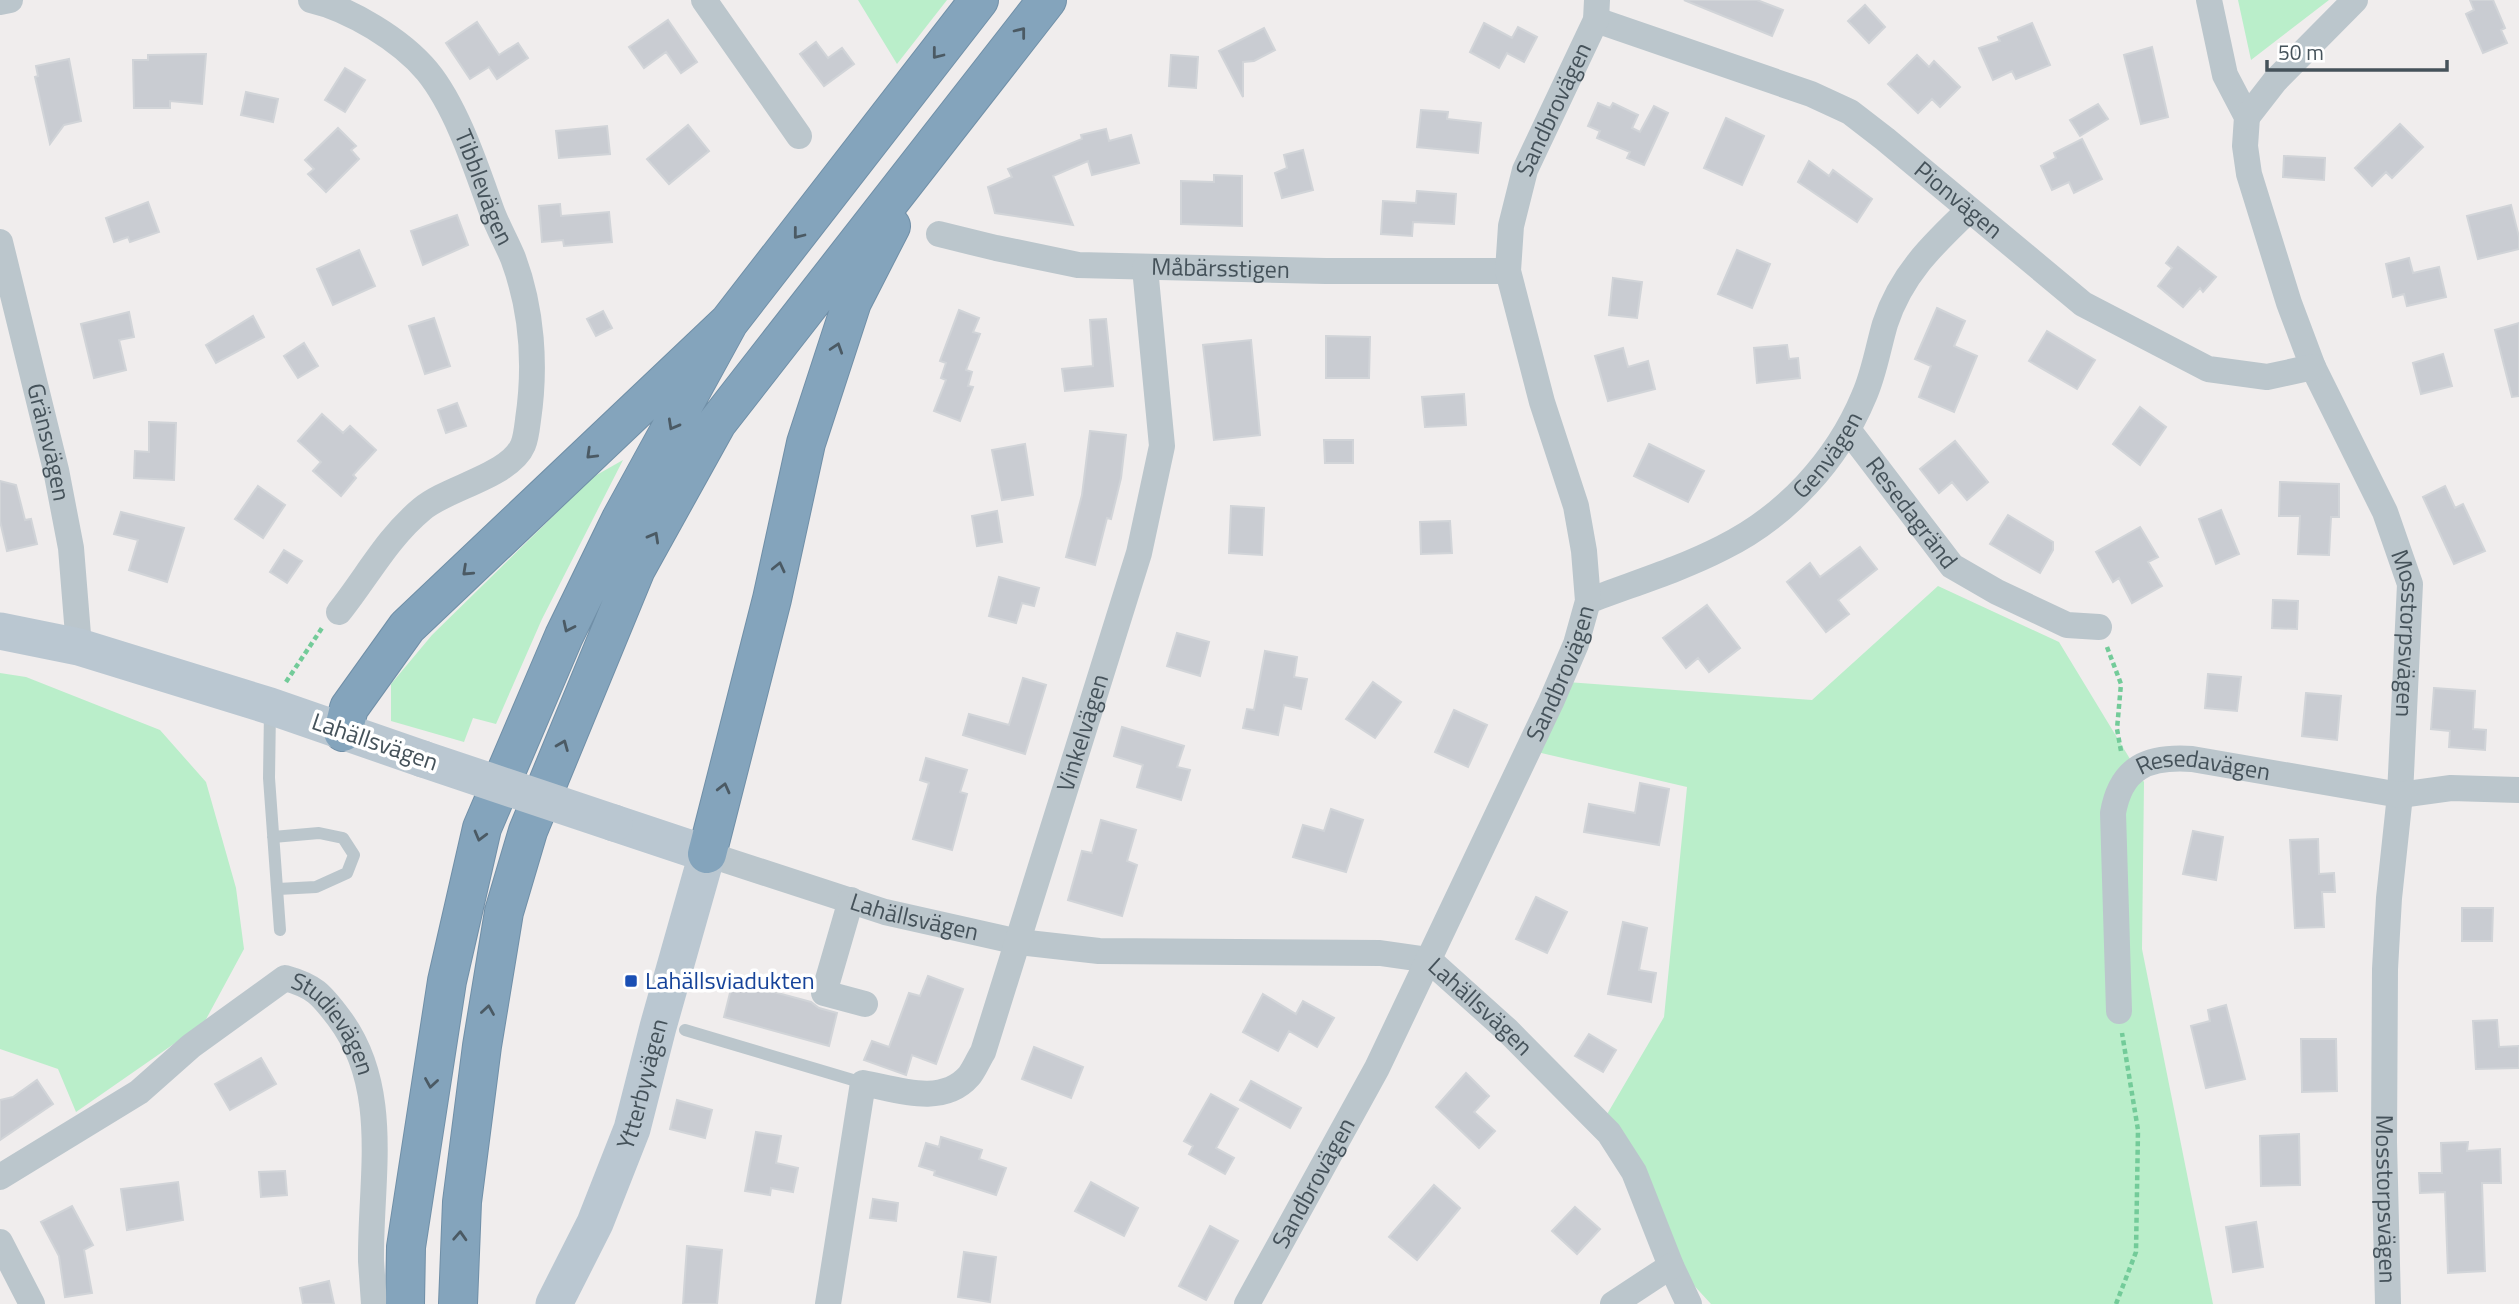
<svg xmlns="http://www.w3.org/2000/svg" width="2519" height="1304" viewBox="0 0 2519 1304" font-family="'Titillium Web',sans-serif">
<style>
.green{fill:#baeeca}
.building{fill:#c9ccd2;stroke:#d1d4d8;stroke-width:2}
.lines{fill:none;stroke-linecap:round;stroke-linejoin:round}
.highway-casing{stroke:#708fa7;stroke-width:40}
.path{stroke:#73cb99;stroke-width:4.5;stroke-dasharray:5 3.5;stroke-linecap:butt}
.lane{stroke:#bbc6cc;stroke-width:12}
.street{stroke:#bbc6cc;stroke-width:26}
.secondary{stroke:#bac7d1;stroke-width:37}
.highway{stroke:#84a4bc;stroke-width:38}
.secondary-bridge{stroke:#bac7d1;stroke-width:37}
.oneway{stroke:#4b5a64}
.transit-dot{fill:#1a4fb4;stroke:#fff;stroke-width:2.5}
.labels{text-anchor:middle;stroke-width:7;stroke-linejoin:round;paint-order:stroke}
.street-label{font-size:24px;fill:#45525a;stroke:#fff}
.transit-label{font-size:24px;fill:#164399;stroke:#fff;text-anchor:start}
</style>
<rect width="100%" height="100%" fill="#f0eded"/>
<!-- green -->
<path class="green" d="M 858,0 L 947,0 L 897,64 Z
M 2238,0 L 2329,0 L 2251,60 Z
M 623,460 L 542,619 L 496,724 L 473,718 L 464,742 L 391,721 L 391,684 L 432,635 L 593,477 Z
M 1938,586 L 2059,642 L 2144,782 L 2142,949 L 2213,1304 L 1711,1304 L 1689,1280 L 1606,1116 L 1664,1017 L 1687,787 L 1537,752 L 1567,682 L 1812,700 Z
M 0,673 L 26,677 L 160,730 L 206,782 L 236,888 L 244,949 L 204,1023 L 76,1112 L 58,1069 L 0,1049 Z"/>
<!-- building -->
<path class="building" d="M 1684,0 L 1757,0 L 1783,10 L 1772,36 Z
M 2470,0 L 2493,0 L 2505,28 L 2501,30 L 2507,43 L 2483,53 L 2466,14 L 2474,10 Z
M 1865,5 L 1885,27 L 1869,43 L 1848,21 Z
M 668,20 L 697,62 L 681,73 L 666,52 L 644,68 L 629,47 Z
M 477,22 L 499,55 L 518,43 L 528,58 L 497,79 L 489,67 L 470,79 L 446,43 Z
M 1484,23 L 1512,38 L 1518,27 L 1537,37 L 1524,62 L 1507,53 L 1499,68 L 1470,52 Z
M 2032,23 L 2050,65 L 2016,79 L 2012,71 L 1993,80 L 1979,48 L 2000,41 L 1998,37 Z
M 1264,28 L 1275,50 L 1254,61 L 1243,62 L 1243,97 L 1219,51 Z
M 816,42 L 828,58 L 842,48 L 854,64 L 824,86 L 800,54 Z
M 2152,47 L 2168,117 L 2141,124 L 2124,55 Z
M 206,54 L 202,104 L 170,101 L 170,108 L 134,108 L 133,60 L 148,60 L 148,55 Z
M 1171,55 L 1198,57 L 1196,88 L 1169,86 Z
M 1917,55 L 1929,67 L 1934,61 L 1960,87 L 1940,107 L 1932,99 L 1918,113 L 1888,84 Z
M 69,59 L 81,121 L 64,125 L 50,144 L 35,77 L 38,76 L 36,66 Z
M 345,68 L 365,80 L 345,112 L 325,100 Z
M 246,92 L 278,99 L 273,122 L 241,115 Z
M 1598,103 L 1610,108 L 1613,103 L 1638,115 L 1632,128 L 1640,132 L 1654,106 L 1668,113 L 1644,165 L 1627,158 L 1630,152 L 1597,138 L 1600,131 L 1588,126 Z
M 2098,104 L 2108,119 L 2080,136 L 2070,120 Z
M 1421,110 L 1448,112 L 1447,119 L 1481,123 L 1478,153 L 1417,147 Z
M 1726,118 L 1764,136 L 1742,185 L 1704,168 Z
M 2400,124 L 2423,147 L 2392,178 L 2386,172 L 2372,186 L 2355,168 Z
M 688,125 L 709,151 L 669,184 L 647,159 Z
M 607,126 L 610,154 L 559,158 L 556,131 Z
M 338,128 L 356,146 L 351,150 L 359,159 L 326,192 L 308,174 L 314,169 L 305,160 Z
M 1106,129 L 1109,141 L 1131,135 L 1139,163 L 1092,175 L 1088,161 L 1053,176 L 1073,225 L 995,213 L 988,187 L 1012,177 L 1008,169 L 1082,139 L 1081,135 Z
M 2082,139 L 2102,179 L 2074,193 L 2069,182 L 2052,190 L 2041,166 L 2056,158 L 2054,153 Z
M 1303,150 L 1313,190 L 1282,198 L 1275,173 L 1287,168 L 1284,155 Z
M 2284,156 L 2325,158 L 2324,180 L 2283,177 Z
M 1809,161 L 1829,176 L 1833,170 L 1872,199 L 1857,222 L 1798,182 Z
M 1214,175 L 1242,176 L 1242,226 L 1181,224 L 1181,181 L 1214,182 Z
M 1417,191 L 1456,194 L 1454,224 L 1413,222 L 1412,236 L 1381,234 L 1383,201 L 1416,203 Z
M 148,202 L 159,232 L 130,242 L 128,237 L 114,242 L 106,218 Z
M 560,204 L 561,216 L 609,212 L 612,242 L 564,246 L 563,240 L 542,242 L 539,206 Z
M 2511,205 L 2519,237 L 2519,249 L 2478,259 L 2467,216 Z
M 457,215 L 468,245 L 423,265 L 411,231 Z
M 2178,247 L 2216,277 L 2203,292 L 2200,288 L 2183,307 L 2158,286 L 2172,268 L 2166,263 Z
M 359,250 L 375,286 L 333,305 L 317,269 Z
M 1737,250 L 1770,264 L 1752,308 L 1718,294 Z
M 2409,258 L 2413,273 L 2439,267 L 2446,297 L 2407,306 L 2404,294 L 2393,297 L 2386,264 Z
M 1613,278 L 1642,282 L 1637,318 L 1609,315 Z
M 1937,308 L 1965,321 L 1954,346 L 1977,356 L 1954,412 L 1919,397 L 1931,366 L 1915,359 Z
M 959,310 L 979,318 L 973,332 L 980,334 L 966,370 L 972,372 L 968,386 L 973,387 L 960,421 L 934,411 L 946,380 L 941,378 L 946,363 L 940,361 Z
M 603,311 L 612,328 L 596,336 L 587,319 Z
M 129,312 L 134,337 L 119,340 L 126,370 L 94,378 L 81,324 Z
M 253,316 L 264,337 L 216,363 L 206,345 Z
M 434,318 L 450,366 L 425,374 L 409,326 Z
M 1106,319 L 1113,386 L 1065,391 L 1062,369 L 1093,366 L 1090,320 Z
M 2519,323 L 2519,396 L 2512,397 L 2495,330 Z
M 2047,331 L 2095,360 L 2077,389 L 2029,361 Z
M 1326,336 L 1370,337 L 1369,378 L 1326,378 Z
M 1251,340 L 1260,435 L 1214,440 L 1203,345 Z
M 304,343 L 318,366 L 298,378 L 284,356 Z
M 1787,345 L 1789,359 L 1798,358 L 1800,378 L 1757,383 L 1754,348 Z
M 1623,348 L 1628,367 L 1648,361 L 1655,389 L 1608,401 L 1595,356 Z
M 2443,354 L 2452,386 L 2421,394 L 2413,363 Z
M 1464,394 L 1466,425 L 1425,427 L 1422,397 Z
M 457,403 L 466,426 L 446,433 L 438,410 Z
M 2140,407 L 2166,427 L 2140,465 L 2113,444 Z
M 322,414 L 343,433 L 350,426 L 376,450 L 353,475 L 356,478 L 341,496 L 313,471 L 321,462 L 298,441 Z
M 149,422 L 176,423 L 174,480 L 134,478 L 135,451 L 149,452 Z
M 1090,431 L 1126,435 L 1121,478 L 1111,519 L 1107,518 L 1095,565 L 1066,557 L 1082,495 Z
M 1324,440 L 1353,440 L 1353,463 L 1325,463 Z
M 1955,441 L 1988,482 L 1967,500 L 1952,482 L 1939,493 L 1920,469 Z
M 1025,444 L 1033,495 L 1002,500 L 992,450 Z
M 1649,444 L 1704,471 L 1688,502 L 1634,476 Z
M 0,481 L 16,485 L 25,520 L 31,519 L 37,544 L 7,551 L 0,521 Z
M 2280,482 L 2339,484 L 2339,517 L 2331,517 L 2329,555 L 2298,554 L 2300,516 L 2279,516 Z
M 258,486 L 285,505 L 263,538 L 235,519 Z
M 2445,486 L 2455,508 L 2463,504 L 2485,551 L 2454,564 L 2423,497 Z
M 1231,506 L 1264,508 L 1262,555 L 1229,553 Z
M 2221,510 L 2239,554 L 2216,564 L 2199,519 Z
M 997,511 L 1002,542 L 977,546 L 972,516 Z
M 121,512 L 184,528 L 167,582 L 129,570 L 138,540 L 114,534 Z
M 2008,515 L 2053,542 L 2053,550 L 2040,573 L 1990,544 Z
M 1450,521 L 1452,553 L 1421,554 L 1420,522 Z
M 2140,527 L 2158,557 L 2148,562 L 2162,586 L 2132,603 L 2119,578 L 2113,582 L 2096,552 Z
M 1860,547 L 1877,569 L 1838,600 L 1849,614 L 1826,632 L 1787,582 L 1810,563 L 1820,577 Z
M 284,550 L 302,561 L 287,583 L 270,572 Z
M 999,577 L 1039,588 L 1034,606 L 1022,603 L 1016,623 L 989,616 Z
M 2273,600 L 2298,601 L 2297,629 L 2272,628 Z
M 1707,605 L 1740,648 L 1709,672 L 1698,658 L 1686,668 L 1663,638 Z
M 1177,633 L 1209,642 L 1200,676 L 1167,666 Z
M 1265,651 L 1297,657 L 1294,677 L 1307,679 L 1301,709 L 1284,705 L 1278,735 L 1243,728 L 1247,709 L 1254,710 Z
M 2208,674 L 2241,677 L 2237,711 L 2205,708 Z
M 1023,678 L 1046,685 L 1025,754 L 963,735 L 969,714 L 1009,725 Z
M 1373,682 L 1401,702 L 1375,738 L 1346,719 Z
M 2434,688 L 2475,691 L 2473,729 L 2486,730 L 2485,750 L 2449,747 L 2450,731 L 2431,729 Z
M 2306,693 L 2341,696 L 2337,740 L 2302,736 Z
M 1454,710 L 1487,725 L 1468,767 L 1435,752 Z
M 1122,727 L 1184,746 L 1177,767 L 1190,770 L 1181,800 L 1137,787 L 1143,765 L 1114,756 Z
M 926,758 L 967,770 L 960,792 L 967,794 L 952,850 L 913,839 L 929,783 L 920,780 Z
M 1640,783 L 1669,789 L 1659,845 L 1584,832 L 1589,804 L 1635,813 Z
M 1331,809 L 1363,820 L 1346,872 L 1293,857 L 1303,825 L 1324,831 Z
M 1101,820 L 1136,830 L 1127,861 L 1137,865 L 1122,916 L 1068,900 L 1082,851 L 1092,853 Z
M 2193,831 L 2223,837 L 2216,880 L 2183,874 Z
M 2318,839 L 2319,874 L 2334,873 L 2335,892 L 2322,892 L 2324,927 L 2295,928 L 2290,840 Z
M 1536,897 L 1567,912 L 1547,953 L 1516,939 Z
M 2462,908 L 2493,908 L 2492,941 L 2462,941 Z
M 1623,922 L 1647,928 L 1639,970 L 1656,973 L 1651,1002 L 1608,994 Z
M 928,976 L 963,989 L 936,1064 L 912,1055 L 906,1075 L 864,1060 L 872,1041 L 889,1047 L 909,993 L 920,996 Z
M 733,981 L 811,1002 L 819,1008 L 837,1013 L 829,1046 L 724,1017 Z
M 1263,994 L 1296,1014 L 1303,1001 L 1334,1018 L 1317,1047 L 1289,1031 L 1278,1051 L 1243,1032 Z
M 2226,1005 L 2245,1079 L 2206,1088 L 2191,1026 L 2210,1021 L 2208,1010 Z
M 2497,1020 L 2499,1047 L 2519,1046 L 2519,1068 L 2476,1069 L 2473,1021 Z
M 1589,1034 L 1616,1050 L 1603,1072 L 1575,1056 Z
M 2301,1039 L 2336,1039 L 2337,1091 L 2302,1092 Z
M 1034,1047 L 1083,1067 L 1071,1098 L 1022,1079 Z
M 261,1058 L 276,1084 L 230,1110 L 215,1084 Z
M 1466,1073 L 1489,1096 L 1474,1112 L 1495,1131 L 1479,1148 L 1436,1107 Z
M 37,1080 L 53,1104 L 0,1140 L 0,1100 L 13,1097 Z
M 1251,1081 L 1301,1108 L 1290,1128 L 1240,1100 Z
M 1211,1094 L 1238,1109 L 1216,1148 L 1234,1158 L 1225,1174 L 1189,1154 L 1193,1146 L 1184,1141 Z
M 677,1100 L 712,1110 L 705,1138 L 670,1129 Z
M 756,1132 L 781,1136 L 776,1163 L 798,1168 L 793,1192 L 771,1188 L 770,1195 L 745,1191 Z
M 2299,1134 L 2300,1185 L 2261,1186 L 2260,1136 Z
M 941,1137 L 982,1150 L 979,1159 L 1006,1168 L 996,1195 L 934,1175 L 935,1171 L 919,1166 L 926,1143 L 939,1147 Z
M 2468,1142 L 2467,1151 L 2500,1149 L 2501,1183 L 2482,1183 L 2485,1271 L 2448,1273 L 2445,1192 L 2420,1193 L 2419,1173 L 2442,1173 L 2441,1143 Z
M 285,1171 L 287,1195 L 261,1197 L 259,1172 Z
M 178,1182 L 183,1220 L 127,1230 L 121,1189 Z
M 1091,1182 L 1138,1208 L 1124,1236 L 1075,1211 Z
M 1434,1185 L 1460,1208 L 1417,1260 L 1389,1237 Z
M 873,1199 L 898,1203 L 896,1221 L 870,1218 Z
M 72,1206 L 93,1245 L 84,1250 L 92,1293 L 65,1297 L 59,1256 L 41,1222 Z
M 1575,1207 L 1600,1229 L 1577,1254 L 1552,1231 Z
M 2256,1222 L 2263,1267 L 2233,1272 L 2226,1227 Z
M 1210,1226 L 1238,1241 L 1206,1300 L 1179,1286 Z
M 687,1246 L 722,1250 L 717,1304 L 683,1304 Z
M 964,1252 L 996,1257 L 990,1302 L 958,1297 Z
M 329,1281 L 334,1304 L 303,1304 L 300,1288 Z"/>
<g class="lines">
<!-- highway casing -->
<g class="highway-casing">
<path id="highway" d="M 343,732 L 349,708 L 407,627 L 729,322 L 979,0
M 707,854 L 772,599 L 806,443 L 852,302 L 891,226
M 405,1304 L 406,1247 L 447,981 L 482,828 L 564,636 L 621,519 L 729,322
M 458,1304 L 462,1202 L 482,1046 L 504,912 L 528,831 L 636,569 L 717,423 L 1047,0"/>
</g>
<!-- path -->
<path class="path" d="M 2107,647 L 2121,684 L 2117,729 L 2121,751
M 286,682 L 322,628
M 2116,1304 L 2136,1252 L 2138,1130 L 2122,1033"/>
<!-- lane -->
<path class="lane" d="M 270,710 L 269,778 L 280,930
M 273,837 L 319,833 L 343,838 L 354,855 L 347,873 L 316,887 L 278,889
M 685,1030 L 863,1083"/>
<!-- street -->
<g class="street">
<path id="s1" d="M 311,0 C 350,9 401,40 427,71 C 456,106 476,167 491,209 C 497,226 506,241 513,258 C 532,309 536,366 528,420 C 527,428 526,438 523,445 C 510,476 448,487 422,509 C 387,538 367,577 339,612"/>
<path d="M 704,0 L 799,136"/>
<path id="s2" d="M 2209,0 L 2225,75 L 2247,117 L 2245,146 L 2249,174 L 2289,303 L 2313,367 L 2385,512 L 2410,584 L 2400,795 L 2389,898 L 2385,969 L 2384,1142 L 2388,1304"/>
<path d="M 0,2 L 10,0"/>
<path id="s3" d="M 1596,20 L 1811,94 L 1850,112 L 1885,139 L 2083,304 L 2208,369 L 2267,377 L 2313,367"/>
<path d="M 2247,117 L 2275,81 L 2355,0"/>
<path id="s4" d="M 939,234 L 996,248 L 1078,265 L 1326,271 L 1508,271"/>
<path id="s5" d="M 0,242 L 56,470 L 71,548 L 79,647"/>
<path id="s6" d="M 1849,431 L 1952,566 L 1997,592 L 2067,625 L 2099,627"/>
<path id="s7" d="M 1588,601 C 1632,584 1679,570 1722,548 C 1785,517 1837,461 1864,396 C 1874,374 1878,348 1885,324 C 1901,275 1932,245 1969,210"/>
<path id="s8" d="M 707,854 L 885,912 L 1019,942 L 1099,951 L 1380,953 L 1429,960 L 1507,1030 L 1609,1133 L 1634,1172 L 1671,1266 L 1689,1304"/>
<path d="M 851,900 L 824,993 L 865,1004"/>
<path id="s9" d="M 2119,1011 L 2113,813 C 2121,767 2148,756 2192,759 L 2400,795 L 2451,788 L 2519,790"/>
<path id="s10" d="M 0,1177 L 139,1092 L 191,1046 L 285,978 C 314,986 321,994 339,1018 C 392,1088 370,1180 371,1261 C 372,1276 373,1290 374,1304"/>
<path d="M 0,1242 L 32,1304"/>
<path id="s11" d="M 828,1304 L 863,1083 C 896,1089 942,1107 969,1076 C 974,1070 978,1060 983,1052 L 1139,553 L 1162,446 L 1145,268"/>
<path id="s12" d="M 1247,1304 L 1377,1068 L 1551,702 L 1576,644 L 1588,601 L 1584,551 L 1576,506 L 1542,402 L 1508,271 L 1511,226 L 1525,170 L 1596,20 L 1597,0"/>
<path d="M 1613,1304 L 1671,1266"/>
</g>
<!-- secondary -->
<g class="secondary">
<path d="M 0,631 L 79,647 L 270,706 L 423,759"/>
<path id="s13" d="M 554,1304 L 595,1223 L 632,1129 L 658,1027 L 707,854 L 614,823"/>
</g>
<!-- highway -->
<use href="#highway" class="highway"/>
<!-- secondary-bridge -->
<path class="secondary-bridge" d="M 423,759 L 614,823"/>
</g>
<!-- one-way arrows -->
<defs><path id="oneway-chevron" d="M-2-3.5L2.5 0L-2 3.5" fill="none" stroke-width="1.6" stroke-linecap="round" stroke-linejoin="round" transform="scale(1.75)"/></defs>
<g class="oneway">
<use href="#oneway-chevron" transform="translate(1021 32) rotate(-52)"/>
<use href="#oneway-chevron" transform="translate(937 54) rotate(128)"/>
<use href="#oneway-chevron" transform="translate(798 234) rotate(128)"/>
<use href="#oneway-chevron" transform="translate(837 348) rotate(-72)"/>
<use href="#oneway-chevron" transform="translate(673 425) rotate(119)"/>
<use href="#oneway-chevron" transform="translate(591 454) rotate(136)"/>
<use href="#oneway-chevron" transform="translate(654 537) rotate(-61)"/>
<use href="#oneway-chevron" transform="translate(779 567) rotate(-77)"/>
<use href="#oneway-chevron" transform="translate(467 571) rotate(137)"/>
<use href="#oneway-chevron" transform="translate(568 627) rotate(116)"/>
<use href="#oneway-chevron" transform="translate(563 745) rotate(-68)"/>
<use href="#oneway-chevron" transform="translate(724 788) rotate(-76)"/>
<use href="#oneway-chevron" transform="translate(480 836) rotate(105)"/>
<use href="#oneway-chevron" transform="translate(488 1010) rotate(-81)"/>
<use href="#oneway-chevron" transform="translate(431 1083) rotate(99)"/>
<use href="#oneway-chevron" transform="translate(460 1236) rotate(-87)"/>
</g>
<!-- markers -->
<rect class="transit-dot" x="624" y="974" width="14" height="14" rx="3.5"/>
<g class="labels">
<!-- street labels -->
<g class="street-label">
<text dy="8" stroke="none"><textPath href="#s12" startOffset="1293">Sandbrovägen</textPath></text>
<text dy="8" stroke="none"><textPath href="#s1" startOffset="268">Tibblevägen</textPath></text>
<text dy="8" stroke="none"><textPath href="#s3" startOffset="410">Pionvägen</textPath></text>
<text dy="8" stroke="none"><textPath href="#s4" startOffset="285">Måbärsstigen</textPath></text>
<text dy="8" stroke="none"><textPath href="#s5" startOffset="206">Gränsvägen</textPath></text>
<text dy="8" stroke="none"><textPath href="#s7" startOffset="287">Genvägen</textPath></text>
<text dy="8" stroke="none"><textPath href="#s6" startOffset="103">Resedagränd</textPath></text>
<text dy="8" stroke="none"><textPath href="#s2" startOffset="672">Mosstorpsvägen</textPath></text>
<text dy="8" stroke="none"><textPath href="#s12" startOffset="705">Sandbrovägen</textPath></text>
<text dy="8" stroke="none"><textPath href="#s11" startOffset="698">Vinkelvägen</textPath></text>
<text transform="translate(375 742) rotate(19)" y="8">Lahällsvägen</text>
<text dy="8" stroke="none"><textPath href="#s9" startOffset="318">Resedavägen</textPath></text>
<text dy="8" stroke="none"><textPath href="#s8" startOffset="217">Lahällsvägen</textPath></text>
<text dy="8" stroke="none"><textPath href="#s8" startOffset="805">Lahällsvägen</textPath></text>
<text dy="8" stroke="none"><textPath href="#s10" startOffset="418">Studievägen</textPath></text>
<text dy="8" stroke="none"><textPath href="#s13" startOffset="238">Ytterbyvägen</textPath></text>
<text dy="8" stroke="none"><textPath href="#s12" startOffset="138">Sandbrovägen</textPath></text>
<text dy="8" stroke="none"><textPath href="#s2" startOffset="1239">Mosstorpsvägen</textPath></text>
</g>
<!-- transit labels -->
<g class="transit-label">
<text x="645" y="989">Lahällsviadukten</text>
</g>
</g>
<!-- scale -->
<path d="M2267 60v10h180v-10" fill="none" stroke="#45525a" stroke-width="3.5"/>
<text x="2278" y="60" font-size="21" fill="#45525a" stroke="#ffffff" stroke-width="5" paint-order="stroke">50 m</text>
</svg>
